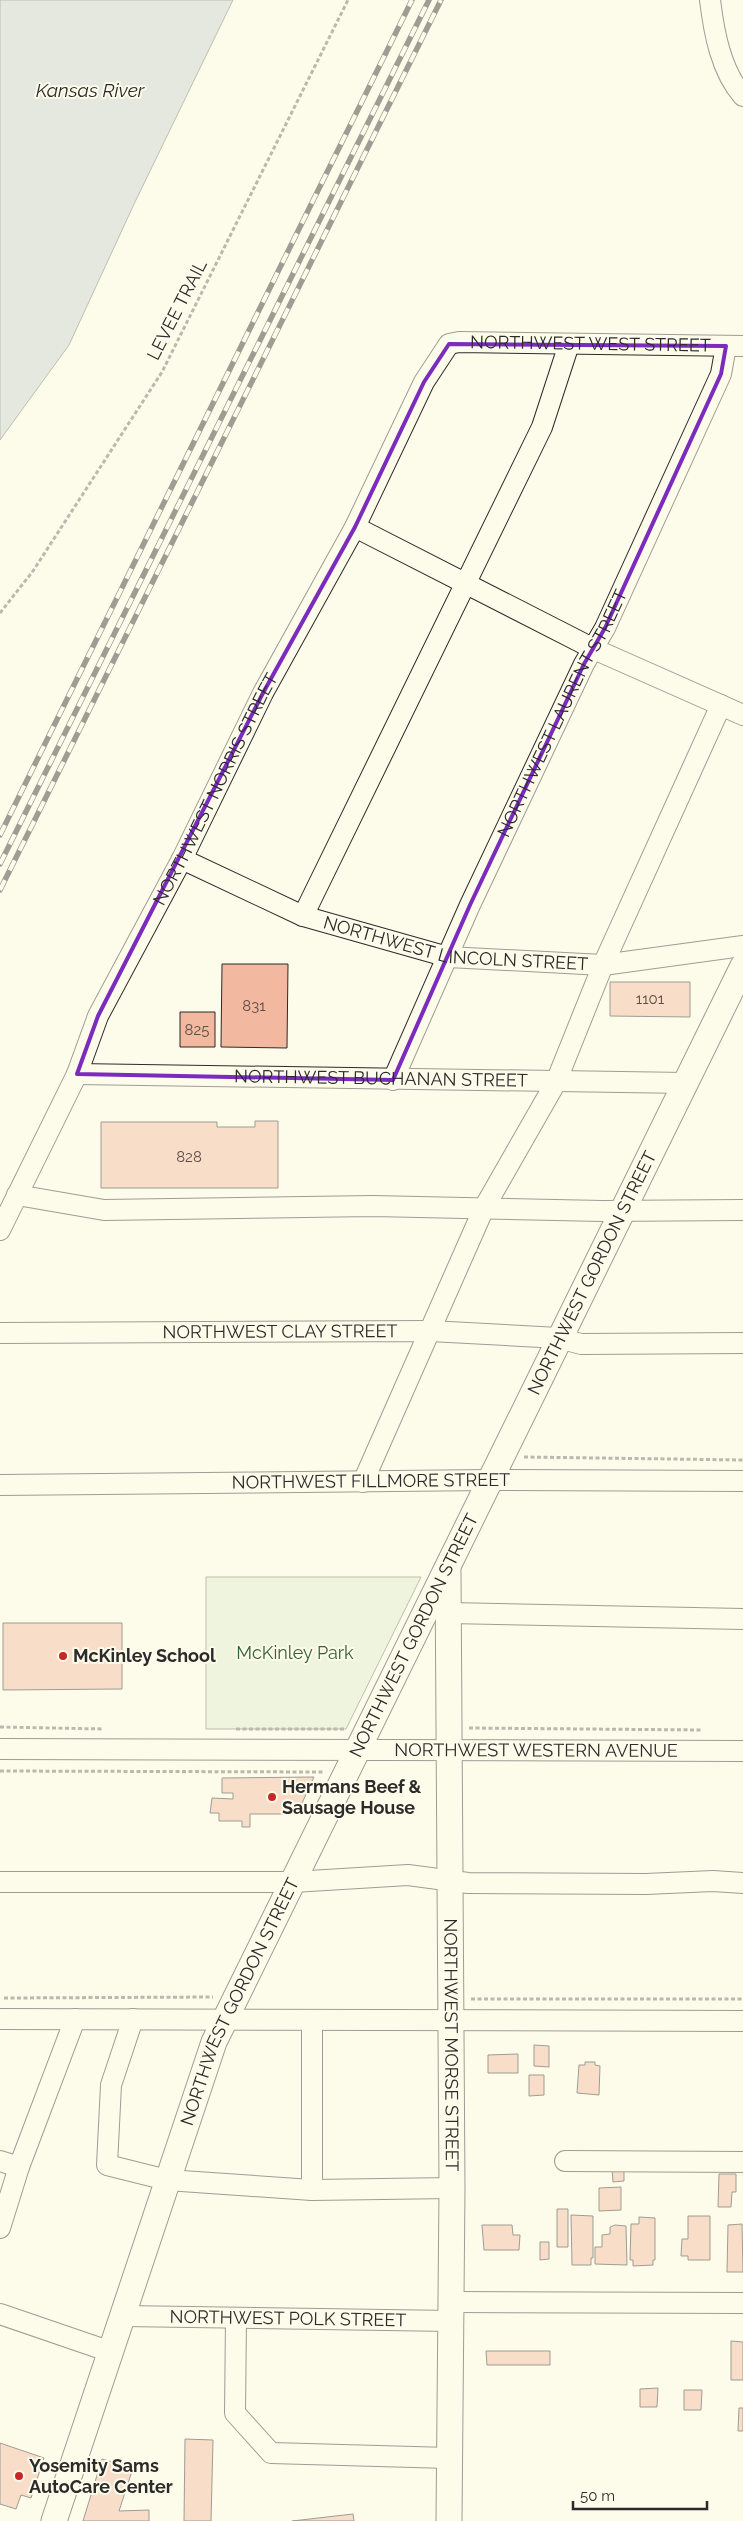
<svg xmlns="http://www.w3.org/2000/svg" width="743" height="2521" viewBox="0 0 743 2521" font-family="Raleway,sans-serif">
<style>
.green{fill:#deebd1;stroke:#74746e}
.water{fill:#c7d0d0;stroke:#74746e}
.building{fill:#f2b8a0;stroke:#2b2b2b}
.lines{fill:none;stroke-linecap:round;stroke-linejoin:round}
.minor-casing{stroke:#2b2b2b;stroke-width:22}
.major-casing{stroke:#2b2b2b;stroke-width:27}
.path{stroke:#6a6964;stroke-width:3;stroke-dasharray:4 2.5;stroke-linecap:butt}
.minor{stroke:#fdfbea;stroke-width:20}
.major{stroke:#fdfbea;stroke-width:25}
.rail-casing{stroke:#2b2b2b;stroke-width:5.5}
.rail{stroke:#fdfbea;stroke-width:4;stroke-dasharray:11;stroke-linecap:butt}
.marked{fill:none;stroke:#7b2cbf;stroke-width:4;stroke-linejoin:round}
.poi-dot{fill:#c62828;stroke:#fdfbea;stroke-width:2}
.labels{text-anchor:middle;stroke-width:4;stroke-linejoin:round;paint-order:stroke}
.number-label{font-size:15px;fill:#5d4e48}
.street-label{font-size:18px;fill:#2b2b2b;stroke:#fdfbea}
.park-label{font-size:18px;fill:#34623c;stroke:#fdfbea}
.poi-label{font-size:18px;font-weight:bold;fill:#2b2b2b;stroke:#fdfbea;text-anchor:start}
.water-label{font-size:19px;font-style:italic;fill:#2b2b2b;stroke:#fdfbea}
</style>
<rect width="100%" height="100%" fill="#fdfbea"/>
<!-- green -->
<path class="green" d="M 206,1577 L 421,1577 L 346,1729 L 206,1729 Z"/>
<!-- water -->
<path class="water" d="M 0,0 L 233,0 L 135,202 L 69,345 L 0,440 Z"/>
<!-- building -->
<path class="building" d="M 222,964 L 288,964 L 287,1048 L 221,1047 Z
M 610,982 L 690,982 L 690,1017 L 610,1016 Z
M 180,1012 L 215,1012 L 215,1047 L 180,1047 Z
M 255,1121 L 278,1121 L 278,1188 L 101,1188 L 101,1122 L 217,1122 L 217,1127 L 255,1127 Z
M 3,1623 L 122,1623 L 122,1689 L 3,1690 Z
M 314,1777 L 297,1814 L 250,1814 L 250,1827 L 242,1827 L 242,1821 L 219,1821 L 219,1813 L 210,1813 L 212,1798 L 233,1799 L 233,1793 L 222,1793 L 222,1778 Z
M 534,2045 L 549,2046 L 549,2067 L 534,2066 Z
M 518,2054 L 518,2073 L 488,2073 L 488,2055 Z
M 585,2062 L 595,2062 L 595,2065 L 600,2066 L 599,2095 L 577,2093 L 579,2065 L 585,2065 Z
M 529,2075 L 544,2075 L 544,2095 L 529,2096 Z
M 624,2167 L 624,2181 L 613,2182 L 612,2168 Z
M 719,2174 L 736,2174 L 736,2192 L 732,2192 L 731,2207 L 718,2207 Z
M 621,2187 L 621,2210 L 599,2211 L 599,2188 Z
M 557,2209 L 568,2209 L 568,2247 L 557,2247 Z
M 571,2215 L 593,2216 L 593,2258 L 591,2258 L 591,2265 L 572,2265 Z
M 688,2216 L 710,2216 L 710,2260 L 688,2260 L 688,2256 L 681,2256 L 682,2239 L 688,2239 Z
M 639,2217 L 655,2218 L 655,2260 L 653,2260 L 653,2265 L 633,2266 L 633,2260 L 630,2260 L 631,2224 L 639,2224 Z
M 742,2224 L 743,2272 L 727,2272 L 728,2225 Z
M 482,2225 L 512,2225 L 513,2235 L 520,2235 L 519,2250 L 484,2250 Z
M 615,2225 L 626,2226 L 627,2265 L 595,2264 L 595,2247 L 602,2247 L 602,2235 L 610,2234 L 610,2227 Z
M 540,2242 L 549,2242 L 549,2259 L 540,2260 Z
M 731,2341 L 743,2342 L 743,2380 L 731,2380 Z
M 486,2351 L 550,2351 L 550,2365 L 487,2365 Z
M 658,2388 L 657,2407 L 640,2407 L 640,2389 Z
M 684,2390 L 702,2390 L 701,2410 L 684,2410 Z
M 739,2408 L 743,2408 L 743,2431 L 738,2431 Z
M 185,2439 L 213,2440 L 211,2521 L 184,2521 Z
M 0,2443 L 44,2458 L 31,2498 L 21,2495 L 16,2509 L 0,2504 Z
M 102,2459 L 133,2468 L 119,2511 L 149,2510 L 149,2521 L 83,2521 Z
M 353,2514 L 354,2521 L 292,2521 Z"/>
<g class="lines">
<!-- minor casing -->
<g class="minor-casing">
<g id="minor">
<path d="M 710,0 C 714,33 721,71 743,96"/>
<path d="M 355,527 L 594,649 L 743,715"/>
<path id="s1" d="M 182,859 L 303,916 L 448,957 L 603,965 L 743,946"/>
<path d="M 303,916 L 542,427 L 569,344"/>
<path id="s2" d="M 77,1074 L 686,1083"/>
<path id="s3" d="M 393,1080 L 470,905 L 584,664 L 605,628 L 721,374 L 726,346"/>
<path d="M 17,1195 L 104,1210 L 373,1206 L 602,1211 L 743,1210"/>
<path id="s4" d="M 0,1230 L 77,1074 L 98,1016 L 182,859 L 263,693 L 355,527 L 424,382 L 449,344 L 459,342 L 743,346"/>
<path id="s5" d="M 0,1333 L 430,1331 L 559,1338 L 581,1344 L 743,1343"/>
<path d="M 363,1482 L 484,1208 L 556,1082 L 603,965 L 721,705"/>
<path id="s6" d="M 0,1485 L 489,1480 L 743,1481"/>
<path d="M 449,1613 L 743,1619"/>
<path id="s7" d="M 0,1749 L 743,1751"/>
<path d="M 0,1882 L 293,1882 L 408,1875 L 468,1883 L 646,1884 L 713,1881 L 743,1883"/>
<path d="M 0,2019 L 743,2021"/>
<path d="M 133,2019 L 111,2085 L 107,2165 L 167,2180 L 312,2190"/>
<path d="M 312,2020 L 312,2190 L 452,2188"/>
<path d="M 0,2161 L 19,2167 L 75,2019"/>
<path d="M 565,2161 L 743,2162"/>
<path d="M 0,2228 L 19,2167"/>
<path d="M 451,2302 L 743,2303"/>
<path d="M 0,2314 L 111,2352"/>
<path id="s8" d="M 124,2316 L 451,2321"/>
<path d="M 236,2319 L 235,2413 L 271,2453 L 449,2458"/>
</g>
</g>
<!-- major casing -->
<g class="major-casing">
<g id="major">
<path id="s9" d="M 448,1571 L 452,2188 L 449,2521"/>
<path id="s10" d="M 54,2521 L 214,2042 L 743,966"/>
</g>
</g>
<!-- path -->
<path class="path" d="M 0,613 L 33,571 L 162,372 L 348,0
M 524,1457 L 743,1460
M 0,1727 L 104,1729
M 469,1728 L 703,1730
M 236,1729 L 344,1729
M 0,1771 L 324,1772
M 4,1998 L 213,1997
M 471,1999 L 743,1999"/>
<!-- minor -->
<use href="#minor" class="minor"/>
<!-- major -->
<use href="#major" class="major"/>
<!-- rail casing -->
<g class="rail-casing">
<path id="rail" d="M 0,835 L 412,0
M 0,864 L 429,0
M 0,890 L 441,0"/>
</g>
<!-- rail -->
<use href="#rail" class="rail"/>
</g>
<!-- marked area -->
<path d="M0 0H743V2521H0ZM 449,344 L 726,346 L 721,374 L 605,628 L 584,664 L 470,905 L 393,1080 L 77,1074 L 98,1016 L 263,693 L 355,527 L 424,382 Z" fill="#fdfbea" fill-opacity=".55" fill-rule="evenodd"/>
<path class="marked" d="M 449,344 L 726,346 L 721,374 L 605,628 L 584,664 L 470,905 L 393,1080 L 77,1074 L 98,1016 L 263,693 L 355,527 L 424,382 Z"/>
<!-- markers -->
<g class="poi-dot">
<circle cx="63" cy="1656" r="5"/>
<circle cx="272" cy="1797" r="5"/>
<circle cx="19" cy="2476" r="5"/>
</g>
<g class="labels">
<!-- number labels -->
<g class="number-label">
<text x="650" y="1004">1101</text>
<text x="254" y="1011">831</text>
<text x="197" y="1035">825</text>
<text x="189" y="1162">828</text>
</g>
<!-- street labels -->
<g class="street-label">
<text transform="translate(177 310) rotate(-63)" y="6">LEVEE TRAIL</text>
<text dy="6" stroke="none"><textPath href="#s4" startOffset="1136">NORTHWEST WEST STREET</textPath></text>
<text dy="6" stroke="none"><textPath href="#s3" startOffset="404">NORTHWEST LAURENT STREET</textPath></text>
<text dy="6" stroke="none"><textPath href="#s4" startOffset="491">NORTHWEST NORRIS STREET</textPath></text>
<text dy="6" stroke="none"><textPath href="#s1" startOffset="290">NORTHWEST LINCOLN STREET</textPath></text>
<text dy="6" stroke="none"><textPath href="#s2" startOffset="304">NORTHWEST BUCHANAN STREET</textPath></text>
<text dy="6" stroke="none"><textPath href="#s10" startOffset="1362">NORTHWEST GORDON STREET</textPath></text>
<text dy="6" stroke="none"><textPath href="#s5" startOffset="280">NORTHWEST CLAY STREET</textPath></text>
<text dy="6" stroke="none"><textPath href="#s6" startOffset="371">NORTHWEST FILLMORE STREET</textPath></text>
<text dy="6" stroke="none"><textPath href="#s10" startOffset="958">NORTHWEST GORDON STREET</textPath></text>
<text dy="6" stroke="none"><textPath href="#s7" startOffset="536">NORTHWEST WESTERN AVENUE</textPath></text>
<text dy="6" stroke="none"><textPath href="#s10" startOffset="552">NORTHWEST GORDON STREET</textPath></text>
<text dy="6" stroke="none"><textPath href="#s9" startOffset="474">NORTHWEST MORSE STREET</textPath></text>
<text dy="6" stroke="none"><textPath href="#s8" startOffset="164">NORTHWEST POLK STREET</textPath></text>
</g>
<!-- park labels -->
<g class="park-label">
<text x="295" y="1659">McKinley Park</text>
</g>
<!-- poi labels -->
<g class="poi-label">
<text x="73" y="1662">McKinley School</text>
<text x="282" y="1793">Hermans Beef &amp;<tspan x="282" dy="21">Sausage House</tspan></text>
<text x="29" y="2472">Yosemity Sams<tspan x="29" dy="21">AutoCare Center</tspan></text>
</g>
<!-- water labels -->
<g class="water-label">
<text x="90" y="97">Kansas River</text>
</g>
</g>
<!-- scale -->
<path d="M573 2501v8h134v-8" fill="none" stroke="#2b2b2b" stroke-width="2.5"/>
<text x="580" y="2501" font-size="15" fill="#2b2b2b" stroke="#fdfbea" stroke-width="4" paint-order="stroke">50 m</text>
</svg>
